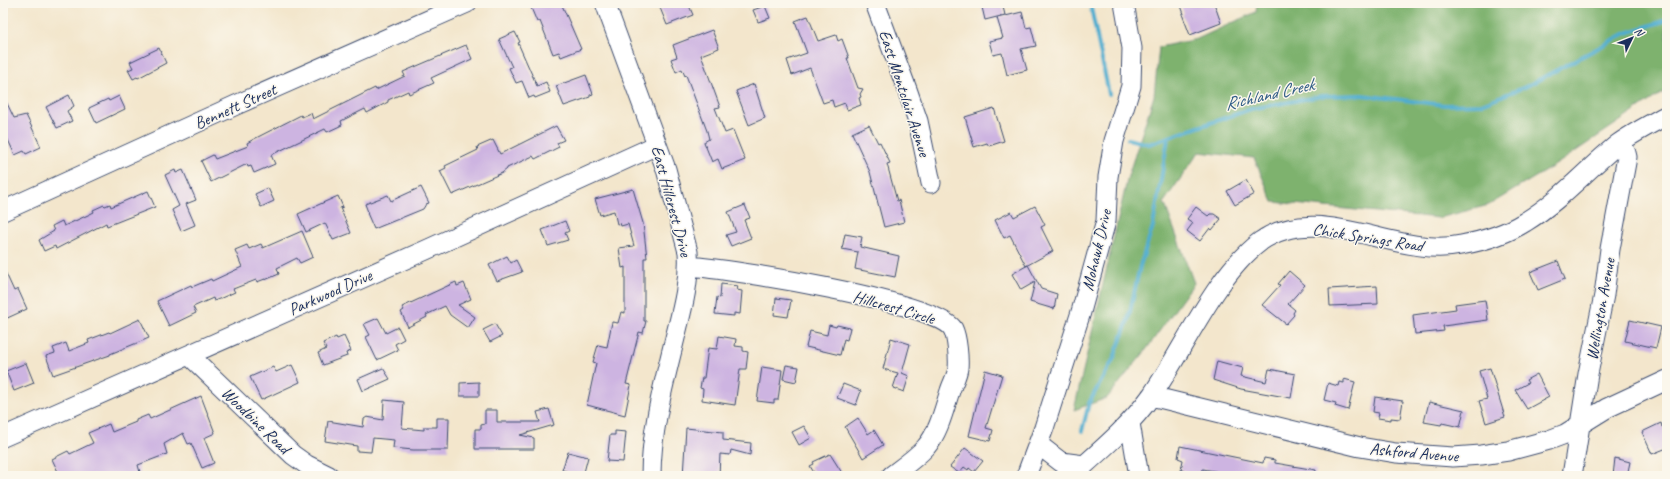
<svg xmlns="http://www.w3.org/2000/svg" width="1670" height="479" viewBox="0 0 1670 479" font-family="Caveat,sans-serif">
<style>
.forest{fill:#7eb26e;stroke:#4c7066}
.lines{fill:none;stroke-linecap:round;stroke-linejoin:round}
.stream{stroke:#50adcf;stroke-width:4}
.building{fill:#cdb4e1}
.minor-casing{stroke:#3b4a6e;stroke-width:21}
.minor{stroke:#fff;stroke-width:19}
.labels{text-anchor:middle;stroke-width:3;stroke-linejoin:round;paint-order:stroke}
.street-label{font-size:17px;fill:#1b2f5e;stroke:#fbf7ec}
.water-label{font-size:18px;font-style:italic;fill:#2e5b86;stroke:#fbf7ec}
</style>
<rect width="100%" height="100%" fill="#fbf7ec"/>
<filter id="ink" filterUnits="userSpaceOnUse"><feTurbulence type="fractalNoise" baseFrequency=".025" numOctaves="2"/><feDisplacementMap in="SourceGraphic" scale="8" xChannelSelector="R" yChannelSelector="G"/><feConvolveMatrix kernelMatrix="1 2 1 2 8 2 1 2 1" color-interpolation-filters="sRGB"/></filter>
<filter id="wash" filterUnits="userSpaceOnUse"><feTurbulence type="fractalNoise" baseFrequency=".012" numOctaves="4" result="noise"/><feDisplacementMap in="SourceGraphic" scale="16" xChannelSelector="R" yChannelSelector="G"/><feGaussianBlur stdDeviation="0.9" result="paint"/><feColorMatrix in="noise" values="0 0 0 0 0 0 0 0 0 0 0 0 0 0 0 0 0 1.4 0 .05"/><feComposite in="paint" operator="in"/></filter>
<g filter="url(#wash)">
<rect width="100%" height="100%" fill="#f3e6cc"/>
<!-- forest -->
<path class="forest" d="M 1257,3 L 1667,3 L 1667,91 L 1657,96 L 1557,164 L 1489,205 L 1439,218 L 1273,202 L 1254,158 L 1199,152 L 1164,202 L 1194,283 L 1143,354 L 1107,398 L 1074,410 L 1128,176 L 1154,96 L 1159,47 L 1197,39 L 1256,12 Z"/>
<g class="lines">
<!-- stream -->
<path class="stream" d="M 1090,3 L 1109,94
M 1128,139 L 1149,144 L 1251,109 L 1322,96 L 1362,95 L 1445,105 L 1481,104 L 1525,87 L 1626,33 L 1667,20
M 1082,431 L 1089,403 L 1114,358 L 1128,320 L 1140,266 L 1153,226 L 1168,138"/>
</g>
<g id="blocks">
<!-- building -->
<path class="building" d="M 529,3 L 561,3 L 581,49 L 561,57 L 559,52 L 553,54 L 540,21 L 537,22 Z
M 658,3 L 688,3 L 693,15 L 667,25 Z
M 981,3 L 1002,3 L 1005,15 L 985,20 Z
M 1180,3 L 1214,3 L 1221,23 L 1190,35 L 1182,14 L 1184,14 Z
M 765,6 L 770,18 L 758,22 L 753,10 Z
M 1022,12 L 1026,28 L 1031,27 L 1036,46 L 1021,49 L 1027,70 L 1007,75 L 1002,53 L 993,55 L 989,41 L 1003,38 L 997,18 Z
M 808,16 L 818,41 L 836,35 L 838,41 L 842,39 L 849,58 L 847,58 L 858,88 L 863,89 L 860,94 L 861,97 L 859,98 L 861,105 L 847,110 L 845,103 L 834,107 L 832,100 L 823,103 L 810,68 L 792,75 L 787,60 L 807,53 L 795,21 Z
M 712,30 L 719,48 L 701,55 L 720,107 L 715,108 L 725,133 L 733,130 L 745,160 L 722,169 L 718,159 L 712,162 L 704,142 L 709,139 L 707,131 L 686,75 L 685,76 L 682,69 L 676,72 L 671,59 L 677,57 L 673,45 Z
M 515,32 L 520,42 L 518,43 L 537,86 L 546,82 L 550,92 L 535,98 L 534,96 L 529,98 L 522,81 L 516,83 L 509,68 L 512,67 L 499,39 Z
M 466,45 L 472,59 L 431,78 L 434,83 L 409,94 L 408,91 L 388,100 L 388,102 L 367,113 L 365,109 L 341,121 L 342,125 L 327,132 L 325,129 L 271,155 L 275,164 L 254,173 L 251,166 L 248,167 L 247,164 L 211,182 L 203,165 L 201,161 L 213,155 L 215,159 L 248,146 L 247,143 L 254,139 L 301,115 L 302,117 L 311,113 L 313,119 L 375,88 L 376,90 L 405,76 L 403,72 Z
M 159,48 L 166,63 L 138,78 L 137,77 L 133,79 L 128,70 L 133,68 L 130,62 Z
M 586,75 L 593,94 L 590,95 L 590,97 L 564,106 L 556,86 Z
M 754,84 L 765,118 L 749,125 L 736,91 Z
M 3,95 L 14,118 L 26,115 L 41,147 L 26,154 L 24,151 L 15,155 L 3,129 Z
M 69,95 L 74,106 L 67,111 L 72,121 L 57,128 L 46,107 Z
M 119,96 L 125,109 L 96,123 L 89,108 L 108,99 L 109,101 Z
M 994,108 L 1004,141 L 989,146 L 987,143 L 974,147 L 965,117 Z
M 869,125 L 878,143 L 880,142 L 890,163 L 887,164 L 897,201 L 899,200 L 904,222 L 884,227 L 870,172 L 852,133 Z
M 556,126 L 564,140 L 557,143 L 559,147 L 535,159 L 533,156 L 507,168 L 507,169 L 502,173 L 452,195 L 440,171 L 446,168 L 445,166 L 478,150 L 477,147 L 493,140 L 500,154 Z
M 175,170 L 176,173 L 183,170 L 196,200 L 186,204 L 195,225 L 181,231 L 172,210 L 179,206 L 165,175 Z
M 1246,180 L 1254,194 L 1235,205 L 1227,191 Z
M 421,187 L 429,203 L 426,204 L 423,209 L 374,229 L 367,213 L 368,212 L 365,204 L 388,195 L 391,201 Z
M 268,188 L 274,201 L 261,207 L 255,194 Z
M 633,189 L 643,223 L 647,258 L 644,258 L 644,321 L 646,321 L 643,333 L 639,332 L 626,384 L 631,385 L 625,415 L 587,405 L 596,363 L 593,362 L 598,345 L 607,347 L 612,322 L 618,323 L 621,312 L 625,313 L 625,267 L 622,268 L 619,248 L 634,246 L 628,224 L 621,226 L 620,223 L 617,224 L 614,211 L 600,215 L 595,199 Z
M 148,191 L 155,207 L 107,226 L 106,223 L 56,249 L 55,246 L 44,251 L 39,240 L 54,231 L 52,226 L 62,221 L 64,226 L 88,215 L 94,212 L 93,210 L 104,205 L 105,206 L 110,204 L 111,207 Z
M 338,196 L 343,207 L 340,208 L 351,233 L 333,240 L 325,223 L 306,232 L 298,214 Z
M 745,205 L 750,218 L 744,220 L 751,238 L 731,246 L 726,235 L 736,232 L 728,212 Z
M 1035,206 L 1045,225 L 1041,227 L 1053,251 L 1026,266 L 1010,235 L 1004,238 L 995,220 L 1011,212 L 1014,217 Z
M 1196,207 L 1208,216 L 1210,214 L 1214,214 L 1221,219 L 1212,230 L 1210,228 L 1200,241 L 1187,231 L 1193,223 L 1187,219 Z
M 565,221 L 569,231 L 565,233 L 568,240 L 548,246 L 542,230 Z
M 302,231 L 313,257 L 300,263 L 297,258 L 277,268 L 279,274 L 265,280 L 265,279 L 257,282 L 256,280 L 233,289 L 235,292 L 219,299 L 214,301 L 213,298 L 193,307 L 196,313 L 169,326 L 157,301 L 191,285 L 192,287 L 211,279 L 212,281 L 242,267 L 235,250 L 247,245 L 249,249 L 261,244 L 263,248 Z
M 845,234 L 862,237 L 860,247 L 899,256 L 895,277 L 855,269 L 858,252 L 842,249 Z
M 507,256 L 511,263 L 516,260 L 522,272 L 497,281 L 489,265 Z
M 1558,261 L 1565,279 L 1538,290 L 1530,272 Z
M 1028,265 L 1041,289 L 1057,294 L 1054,309 L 1030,302 L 1035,282 L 1021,290 L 1012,274 Z
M 3,267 L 14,291 L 18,289 L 27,309 L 3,320 Z
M 1289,271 L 1305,285 L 1288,304 L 1295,310 L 1293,313 L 1294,315 L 1286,324 L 1262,305 L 1280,285 L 1278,284 Z
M 456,282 L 457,286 L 464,283 L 471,299 L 458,305 L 475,317 L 468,328 L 450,315 L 445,306 L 426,315 L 427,317 L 408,327 L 401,312 L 404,310 L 402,307 Z
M 721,284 L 738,286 L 737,290 L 742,291 L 740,314 L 734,313 L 734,316 L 715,314 L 717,297 L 720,298 Z
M 1377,286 L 1378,304 L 1330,306 L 1329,289 Z
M 776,298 L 791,300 L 788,317 L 774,315 Z
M 1485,300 L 1488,320 L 1443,326 L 1444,331 L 1415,334 L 1413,315 L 1456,309 L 1455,304 Z
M 378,318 L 386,333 L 398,327 L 404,339 L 395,344 L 398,350 L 377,360 L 366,337 L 370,335 L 364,324 Z
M 140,319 L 149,338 L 110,354 L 110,355 L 53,375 L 46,356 L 55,353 L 53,348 L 66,343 L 69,351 L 89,343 L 88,340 L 109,332 L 110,333 Z
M 1630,320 L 1661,327 L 1656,348 L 1625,341 Z
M 495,324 L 502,336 L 490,342 L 483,330 Z
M 829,325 L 836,327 L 837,325 L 850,328 L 847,340 L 844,339 L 840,355 L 806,347 L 810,331 L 827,335 Z
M 344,336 L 351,351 L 346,353 L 347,356 L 323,365 L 318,353 L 326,349 L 323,343 L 336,337 L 337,339 Z
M 719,336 L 736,339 L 735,346 L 743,347 L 743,351 L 748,352 L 746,369 L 740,369 L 735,405 L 702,400 L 703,389 L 700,388 L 702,378 L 704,378 L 708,348 L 717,349 Z
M 891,338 L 910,344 L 902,373 L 909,376 L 904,392 L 893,388 L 898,373 L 883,369 Z
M 1217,361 L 1243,368 L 1241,376 L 1266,382 L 1269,369 L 1295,374 L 1291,398 L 1241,389 L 1213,380 Z
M 26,363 L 34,383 L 14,391 L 6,371 Z
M 292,365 L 300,382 L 261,400 L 250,377 L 273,367 L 276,372 Z
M 786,365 L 799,367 L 796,382 L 783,379 Z
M 762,367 L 782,370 L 778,400 L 774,400 L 774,403 L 757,401 Z
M 383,368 L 390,379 L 363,391 L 358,379 Z
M 1490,368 L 1505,417 L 1486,423 L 1479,401 L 1487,399 L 1479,371 Z
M 985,370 L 1002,375 L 986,428 L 993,430 L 990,441 L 969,436 Z
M 1537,374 L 1549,397 L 1527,409 L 1515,390 L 1528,383 L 1526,380 Z
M 1344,379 L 1355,382 L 1348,410 L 1335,406 L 1336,403 L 1324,400 L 1328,383 L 1338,386 L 1339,382 L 1344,383 Z
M 479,382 L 479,396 L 460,396 L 460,383 Z
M 843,384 L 861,391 L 856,405 L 837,398 Z
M 201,396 L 215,433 L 204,438 L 214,463 L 202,468 L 191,443 L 188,444 L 183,433 L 164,444 L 167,454 L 138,465 L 141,476 L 60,476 L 52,459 L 68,451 L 70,454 L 93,443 L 88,433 L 109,424 L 112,432 L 136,422 L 136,420 L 148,415 L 150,419 Z
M 1375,397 L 1403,401 L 1400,419 L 1391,418 L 1391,420 L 1378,418 L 1379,413 L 1373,412 Z
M 384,400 L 404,402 L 402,428 L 424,430 L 424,427 L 437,427 L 437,418 L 449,418 L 448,450 L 413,450 L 393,448 L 394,440 L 373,438 L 371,452 L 357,451 L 357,446 L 325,441 L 328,421 L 363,427 L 364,419 L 367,417 L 383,420 Z
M 1429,402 L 1464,410 L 1460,427 L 1442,423 L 1441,425 L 1424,422 Z
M 549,409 L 554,425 L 520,435 L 534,438 L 534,449 L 475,449 L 475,429 L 481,429 L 481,425 L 485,424 L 485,410 L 497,410 L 497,422 L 540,422 L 537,412 Z
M 858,418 L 868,434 L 874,430 L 883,445 L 863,458 L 845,427 Z
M 1661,423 L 1662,427 L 1667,425 L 1667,448 L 1652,454 L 1642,432 Z
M 804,426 L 811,438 L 799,445 L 792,432 Z
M 686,428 L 723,432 L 723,440 L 751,443 L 750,455 L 731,450 L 730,455 L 720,454 L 719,476 L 683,476 Z
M 615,431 L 626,432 L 623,462 L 607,461 L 610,435 L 615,435 Z
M 1180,446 L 1263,463 L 1264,458 L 1275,460 L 1275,463 L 1316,470 L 1315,476 L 1243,476 L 1203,469 L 1202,476 L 1184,476 L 1185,471 L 1181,470 L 1183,460 L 1178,458 Z
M 965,448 L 983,461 L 974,472 L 969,468 L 968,470 L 964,467 L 959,473 L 950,467 Z
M 568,452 L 588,457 L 583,476 L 562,470 Z
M 830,454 L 844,476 L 816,476 L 810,466 L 814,464 L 813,462 Z
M 1615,458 L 1630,462 L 1627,476 L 1613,476 Z"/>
</g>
</g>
<g filter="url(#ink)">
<use href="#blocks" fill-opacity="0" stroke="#3b4a6e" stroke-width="1"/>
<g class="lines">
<!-- minor casing -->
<g class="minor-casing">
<path id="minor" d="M 605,3 L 666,169 L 688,252 C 690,282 682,310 675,338 C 664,383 651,430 651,476
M 875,3 L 908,92 L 918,121 L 931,183
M 3,211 L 236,105 L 467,3
M 689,266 C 728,269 936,301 953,329 C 957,337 959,359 958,368 C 957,376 952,384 950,391 C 944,409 939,432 926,447 C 916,458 903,467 891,476
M 189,355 L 293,455 L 307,465 L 329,476
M 1151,396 L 1360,447 L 1396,453 L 1453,457 L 1481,455 L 1508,451 L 1549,440 L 1565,434 L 1607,408 L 1667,380
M 1130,423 L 1139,476
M 3,437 L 426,250 L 657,145
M 1039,445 L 1061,462 L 1084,465
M 1026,476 L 1044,428 L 1081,312 L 1106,221 L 1108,177 L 1114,141 L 1131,86 L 1132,48 L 1124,3
M 1072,476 C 1101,450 1129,427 1152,395 C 1184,349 1216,274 1261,241 C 1320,200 1397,259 1461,245 C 1483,241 1506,234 1525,222 C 1560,201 1587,169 1618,144 C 1633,133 1651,124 1667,115
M 1572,476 L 1588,374 L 1604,295 L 1610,249 L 1627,157 L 1626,153 L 1620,143"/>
</g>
<!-- minor -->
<use href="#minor" class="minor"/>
</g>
</g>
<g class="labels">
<!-- street labels -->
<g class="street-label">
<text transform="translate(905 93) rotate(72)" y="6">East Montclair Avenue</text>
<text transform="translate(235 106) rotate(-24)" y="6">Bennett Street</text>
<text transform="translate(672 201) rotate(75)" y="6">East Hillcrest Drive</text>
<text transform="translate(1368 237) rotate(9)" y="6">Chick Springs Road</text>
<text transform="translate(1096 250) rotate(-77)" y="6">Mohawk Drive</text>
<text transform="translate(330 292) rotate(-24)" y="6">Parkwood Drive</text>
<text transform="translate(894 307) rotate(16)" y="6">Hillcrest Circle</text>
<text transform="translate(1600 309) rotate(-80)" y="6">Wellington Avenue</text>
<text transform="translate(256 420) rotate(44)" y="6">Woodbine Road</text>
<text transform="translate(1414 452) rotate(5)" y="6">Ashford Avenue</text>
</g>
<!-- water labels -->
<g class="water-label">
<text transform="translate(1269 94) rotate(-13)" y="6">Richland Creek</text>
</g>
</g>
<!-- margin -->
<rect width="1670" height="479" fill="none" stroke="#fbf7ec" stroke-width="16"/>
<!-- north arrow -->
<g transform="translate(1632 38) rotate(47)" stroke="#fbf7ec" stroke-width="3" paint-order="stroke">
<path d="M0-3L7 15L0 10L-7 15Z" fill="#1b2f5e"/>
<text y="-6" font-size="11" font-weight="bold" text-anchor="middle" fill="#1b2f5e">N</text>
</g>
</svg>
